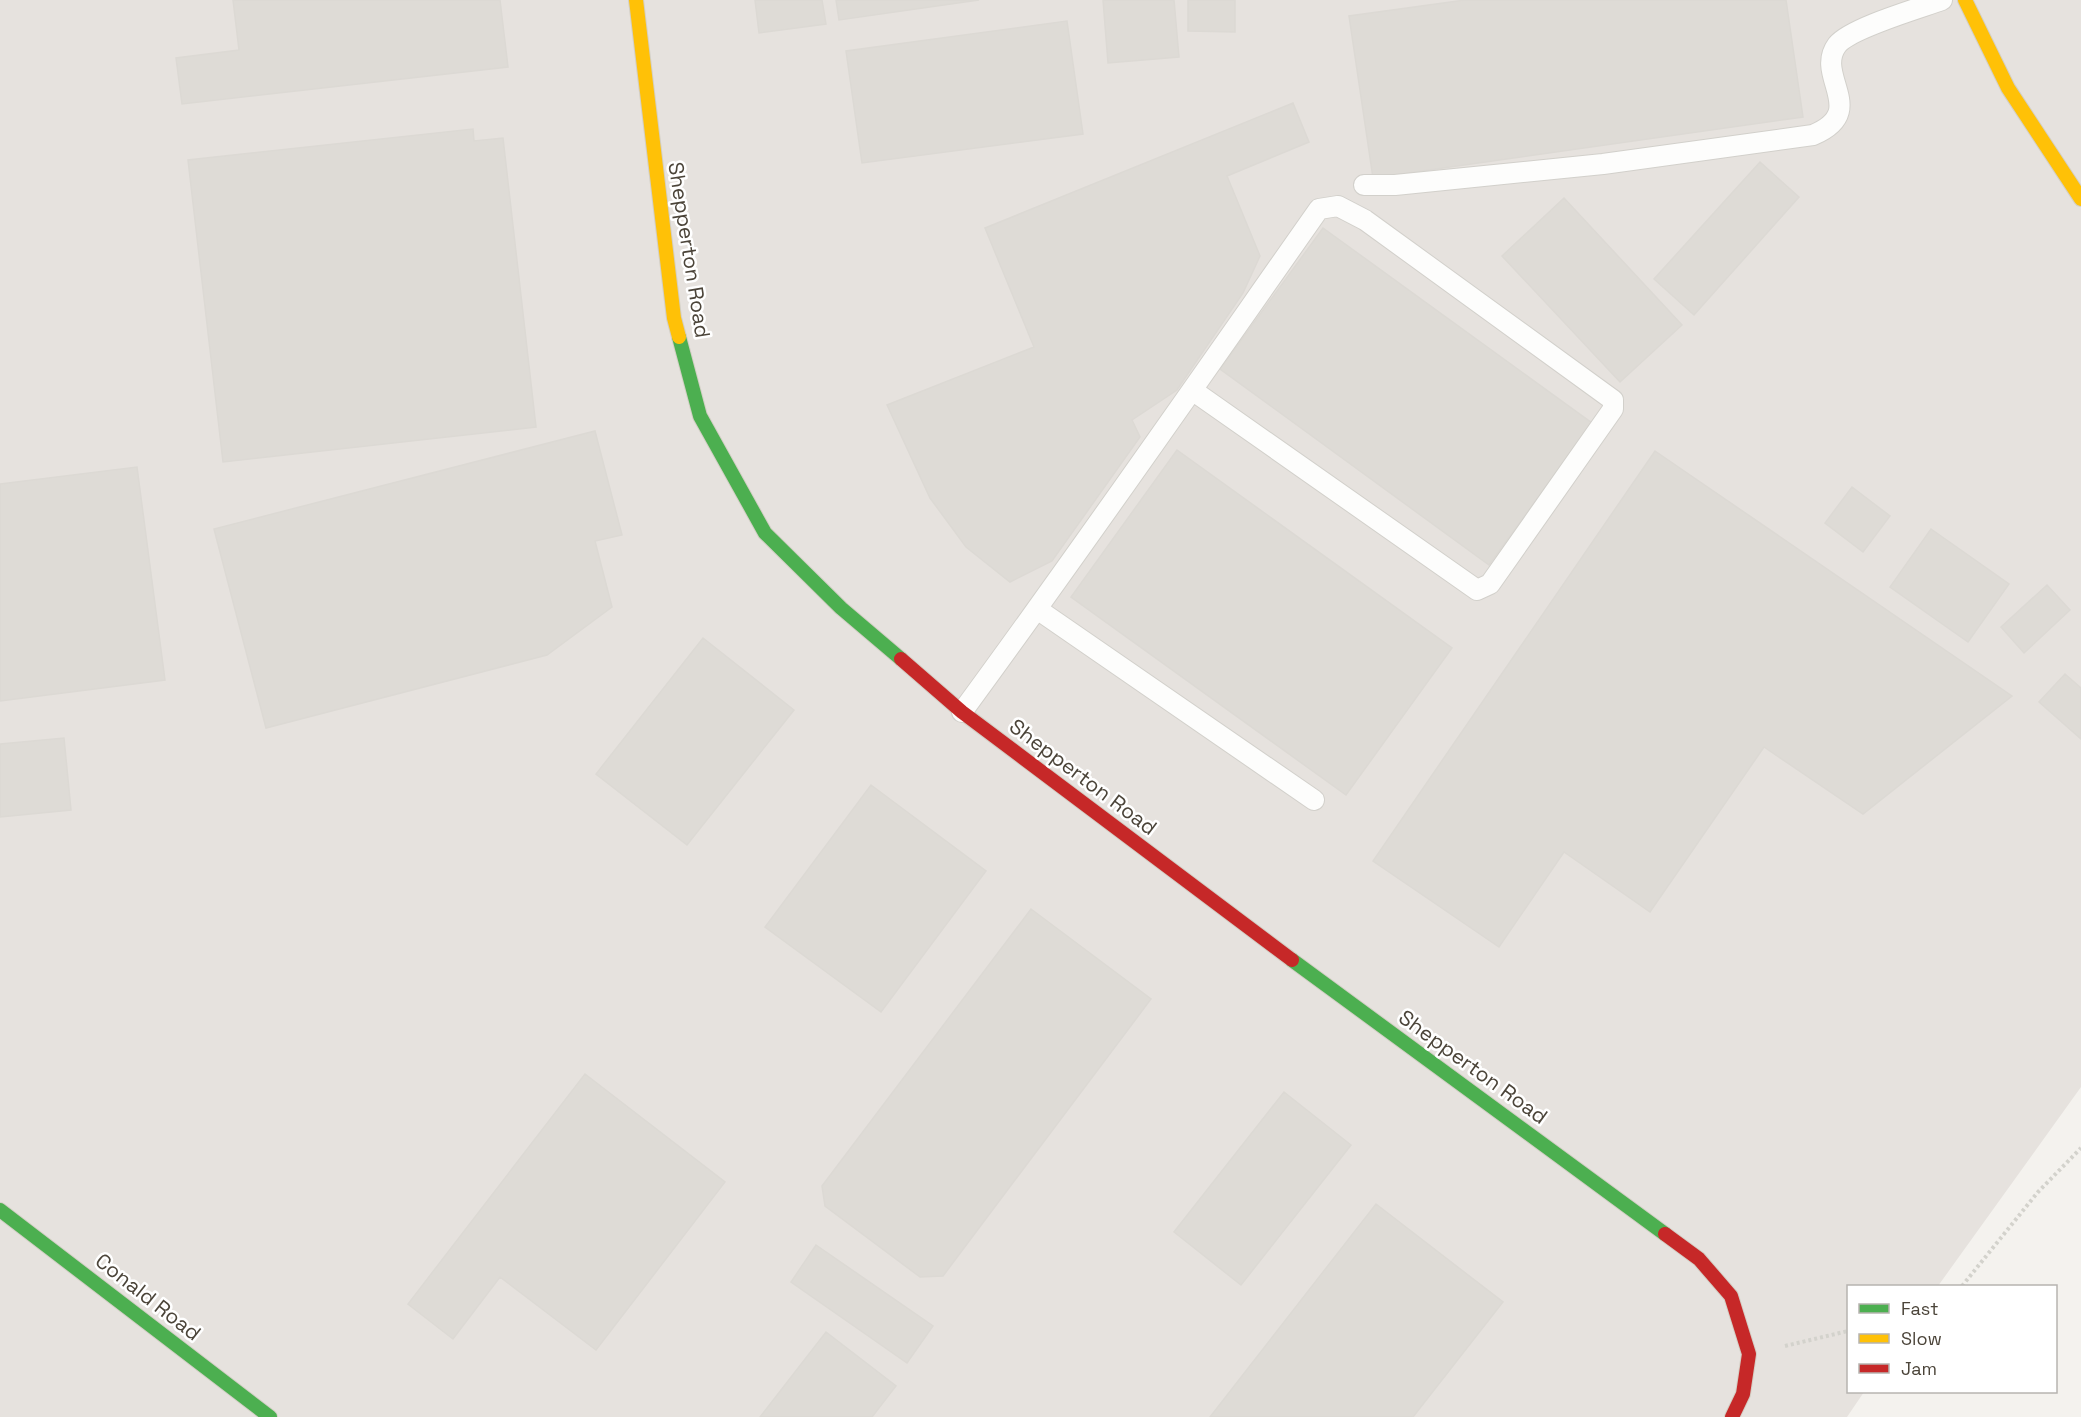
<svg xmlns="http://www.w3.org/2000/svg" width="2081" height="1417" viewBox="0 0 2081 1417" font-family="'Space Grotesk',sans-serif">
<style>
.industrial{fill:#e6e2de}
.building{fill:#dedbd6;stroke:#dcd9d4;stroke-width:1.5}
.lines{fill:none;stroke-linecap:round;stroke-linejoin:round}
.lane-casing{stroke:#d2d0cb;stroke-width:22}
.fast-casing{stroke:#d3cfc5;stroke-width:16}
.slow-casing{stroke:#d3cfc5;stroke-width:16}
.jam-casing{stroke:#d3cfc5;stroke-width:16}
.path{stroke:#d3d2cc;stroke-width:4;stroke-dasharray:3 3;stroke-linecap:butt}
.lane{stroke:#fdfdfc;stroke-width:20}
.fast{stroke:#4caf50;stroke-width:14}
.slow{stroke:#ffc107;stroke-width:14}
.jam{stroke:#c62828;stroke-width:14}
.labels{text-anchor:middle;stroke-width:5;stroke-linejoin:round;paint-order:stroke}
.street-label{font-size:21px;fill:#4b4439;stroke:#fff}
</style>
<rect width="100%" height="100%" fill="#f4f2ee"/>
<!-- industrial -->
<path class="industrial" d="M 0,0 L 2081,0 L 2081,1087 L 1938,1286 L 1848,1286 L 1848,1392 L 1864,1392 L 1847,1417 L 0,1417 Z"/>
<!-- building -->
<path class="building" d="M 233,0 L 500,0 L 508,67 L 182,104 L 176,58 L 239,50 Z
M 755,0 L 822,0 L 826,24 L 759,33 Z
M 836,0 L 979,0 L 839,20 Z
M 1103,0 L 1174,0 L 1179,57 L 1108,63 Z
M 1188,0 L 1235,0 L 1235,32 L 1188,31 Z
M 1465,0 L 1786,0 L 1803,117 L 1373,178 L 1349,16 Z
M 1067,21 L 1083,134 L 862,163 L 846,51 Z
M 1293,103 L 1309,142 L 1227,176 L 1260,256 L 1243,293 L 1177,390 L 1132,420 L 1140,437 L 1052,561 L 1010,582 L 966,547 L 930,498 L 887,405 L 1034,347 L 985,228 Z
M 473,129 L 474,141 L 503,138 L 536,427 L 223,462 L 188,160 Z
M 1760,162 L 1799,197 L 1694,315 L 1654,279 Z
M 1564,198 L 1682,325 L 1620,382 L 1502,256 Z
M 1323,228 L 1592,423 L 1489,565 L 1220,369 Z
M 595,431 L 622,535 L 595,541 L 612,607 L 547,655 L 266,728 L 214,529 Z
M 1177,450 L 1452,648 L 1346,795 L 1071,597 Z
M 1655,451 L 2012,696 L 1863,814 L 1764,747 L 1650,912 L 1564,852 L 1499,947 L 1373,861 Z
M 137,467 L 165,680 L 0,701 L 0,484 Z
M 1852,487 L 1890,516 L 1863,552 L 1825,523 Z
M 1931,529 L 2009,584 L 1968,642 L 1890,587 Z
M 2047,585 L 2070,610 L 2024,653 L 2001,627 Z
M 703,638 L 794,710 L 687,845 L 596,774 Z
M 2065,674 L 2081,688 L 2081,739 L 2039,702 Z
M 64,738 L 71,810 L 0,817 L 0,744 Z
M 871,785 L 986,871 L 881,1012 L 765,927 Z
M 1031,909 L 1151,999 L 943,1276 L 920,1277 L 825,1206 L 822,1186 Z
M 585,1074 L 725,1182 L 596,1350 L 500,1277 L 453,1339 L 408,1304 Z
M 1284,1092 L 1351,1145 L 1241,1285 L 1174,1232 Z
M 1376,1204 L 1503,1302 L 1413,1417 L 1210,1417 Z
M 816,1245 L 933,1326 L 907,1363 L 791,1282 Z
M 826,1332 L 896,1386 L 872,1417 L 760,1417 Z"/>
<g class="lines">
<!-- lane casing -->
<g class="lane-casing">
<path id="lane" d="M 1364,185 L 1395,185 L 1603,164 L 1813,135 C 1870,111 1814,76 1837,45 C 1850,28 1920,8 1942,0
M 1037,609 L 1314,800
M 962,712 C 1084,546 1201,377 1319,209 L 1338,206 L 1365,220 L 1613,400 L 1613,409 L 1490,584 L 1477,590 L 1192,390"/>
</g>
<!-- fast casing -->
<g class="fast-casing">
<path id="fast" d="M 679,337 L 700,416 L 765,533 L 841,608 L 901,659
M 1292,960 L 1665,1234
M 0,1210 L 270,1417"/>
</g>
<!-- slow casing -->
<g class="slow-casing">
<path id="slow" d="M 636,0 L 674,318 L 679,337
M 1965,0 L 2008,88 L 2081,199"/>
</g>
<!-- jam casing -->
<g class="jam-casing">
<path id="jam" d="M 901,659 L 962,712 L 1292,960
M 1665,1234 L 1699,1259 L 1731,1296 L 1749,1354 L 1743,1394 L 1732,1417"/>
</g>
<!-- path -->
<path class="path" d="M 1962,1286 L 2038,1192 L 2081,1148
M 1785,1346 L 1848,1331"/>
<!-- lane -->
<use href="#lane" class="lane"/>
<!-- fast -->
<use href="#fast" class="fast"/>
<!-- slow -->
<use href="#slow" class="slow"/>
<!-- jam -->
<use href="#jam" class="jam"/>
</g>
<g class="labels">
<!-- street labels -->
<g class="street-label">
<text transform="translate(689 250) rotate(81)" y="7">Shepperton Road</text>
<text transform="translate(1083 777) rotate(37)" y="7">Shepperton Road</text>
<text transform="translate(1473 1067) rotate(36)" y="7">Shepperton Road</text>
<text transform="translate(148 1297) rotate(38)" y="7">Conald Road</text>
</g>
</g>
<!-- legend -->
<rect x="1847" y="1285" width="210" height="108" fill="#ffffff" stroke="#b7b4b0" stroke-width="1.5"/>
<rect x="1859" y="1304" width="30" height="9" fill="#4caf50" stroke="#b7b4b0" stroke-width="1.5"/>
<text x="1901" y="1315" font-size="18" fill="#4b4439">Fast</text>
<rect x="1859" y="1334" width="30" height="9" fill="#ffc107" stroke="#b7b4b0" stroke-width="1.5"/>
<text x="1901" y="1345" font-size="18" fill="#4b4439">Slow</text>
<rect x="1859" y="1364" width="30" height="9" fill="#c62828" stroke="#b7b4b0" stroke-width="1.5"/>
<text x="1901" y="1375" font-size="18" fill="#4b4439">Jam</text>
</svg>
